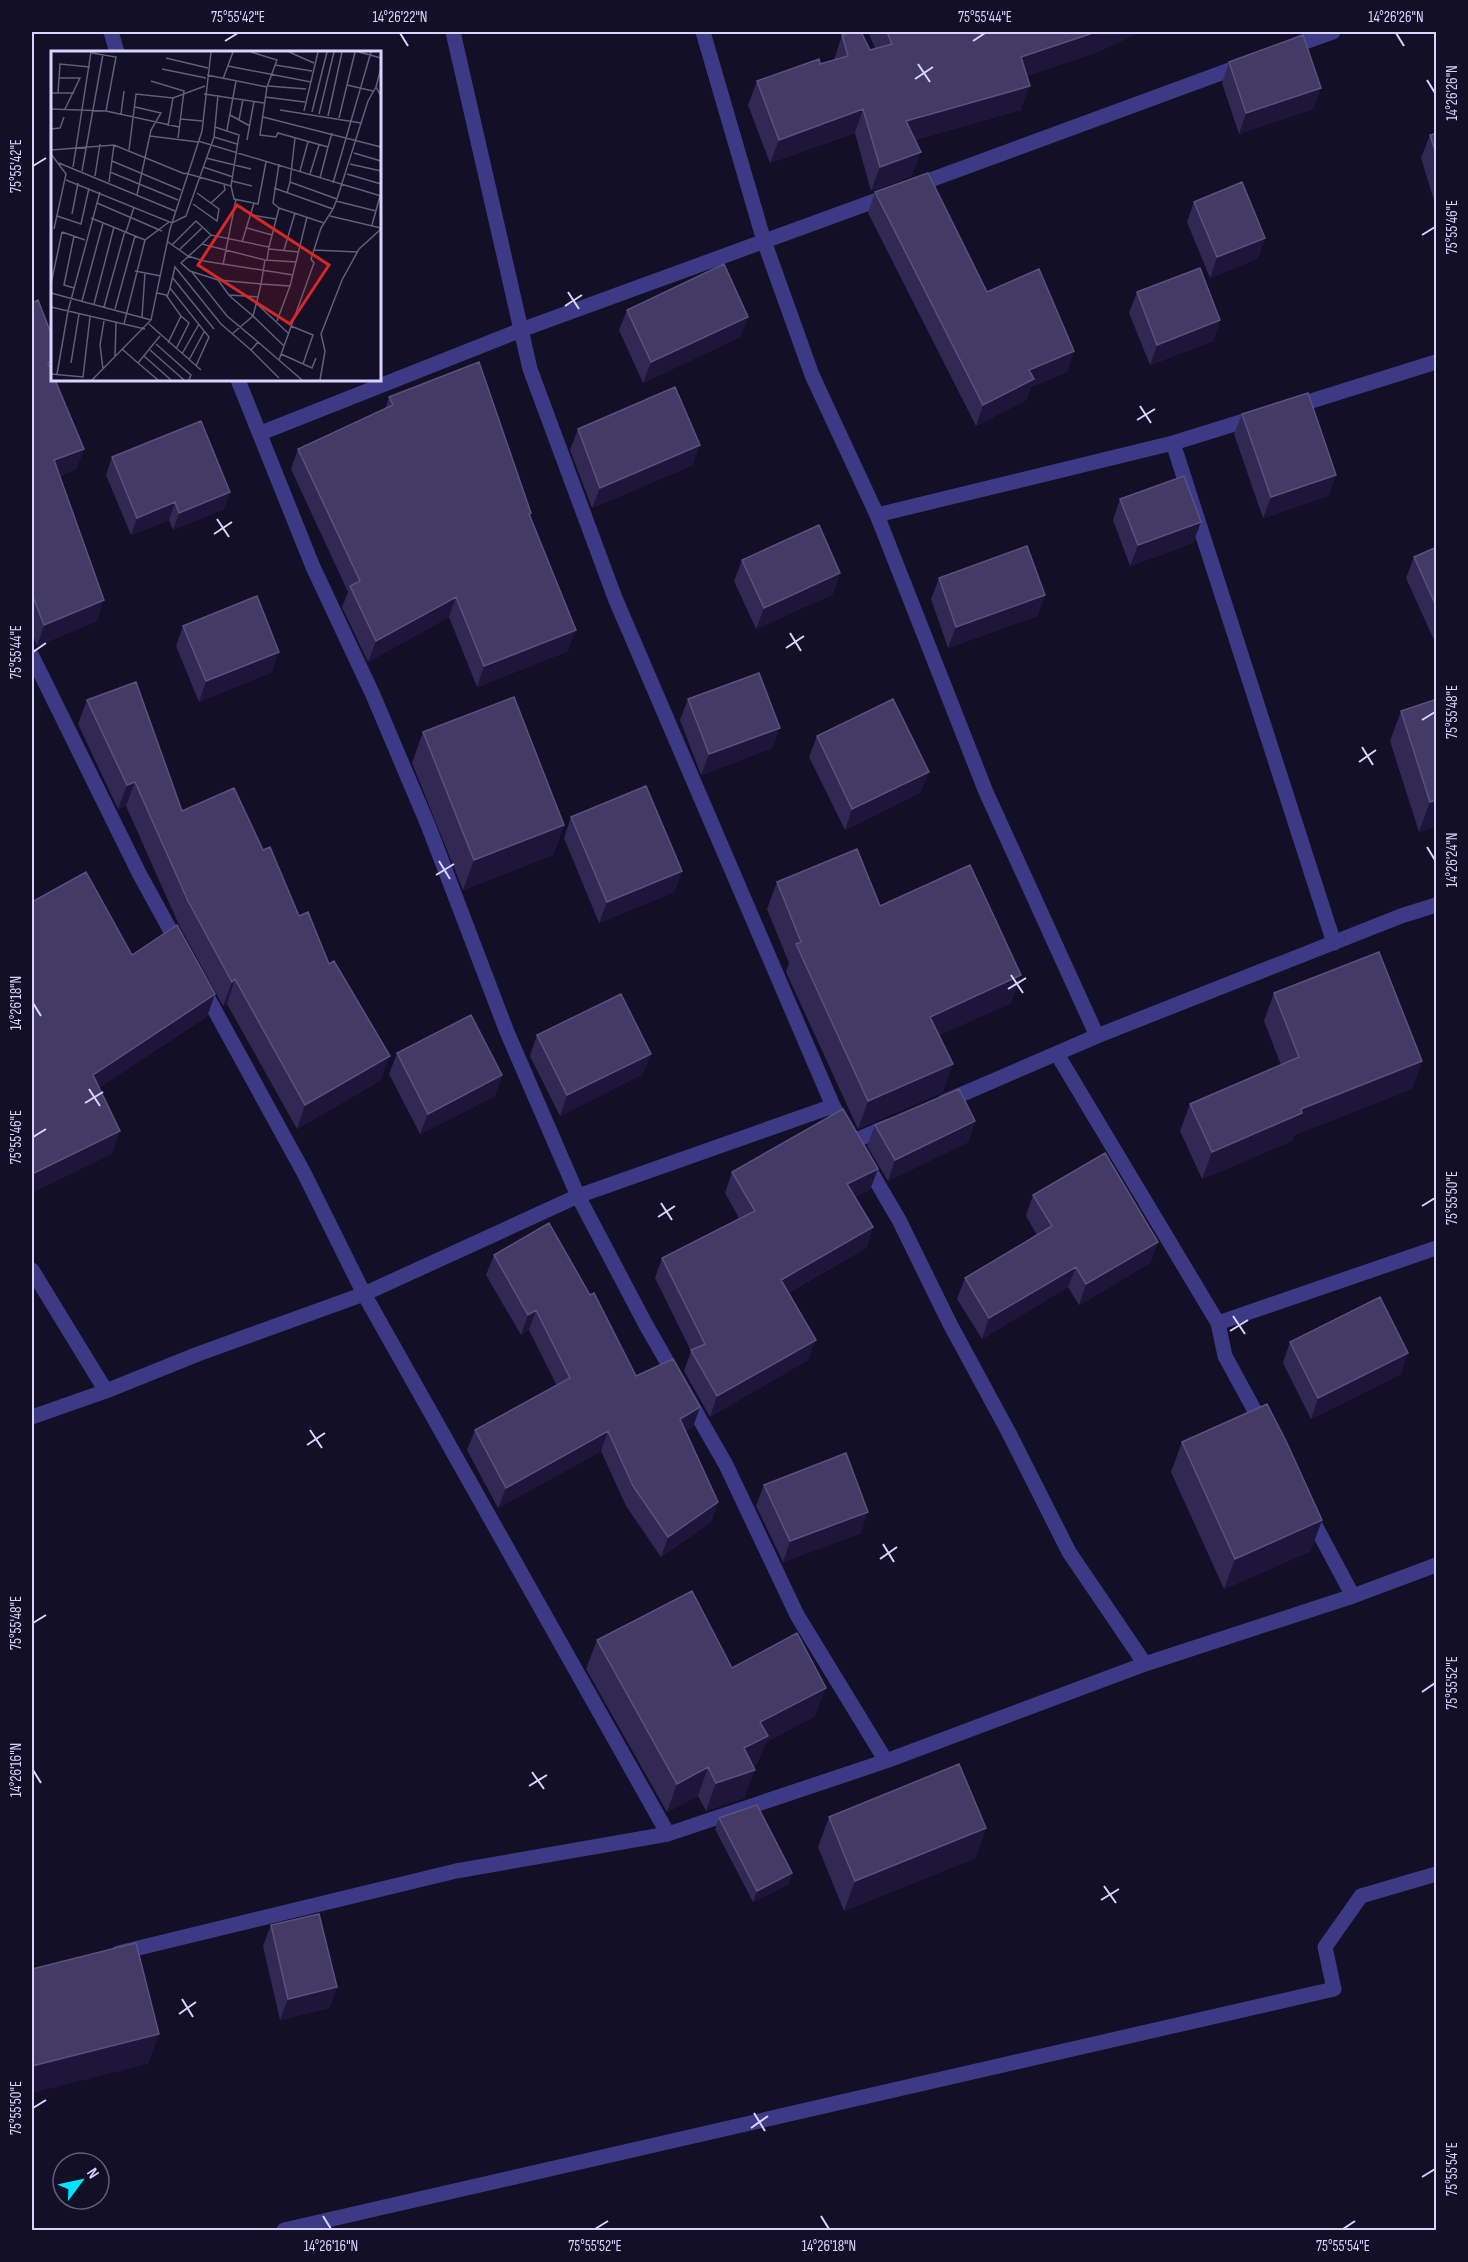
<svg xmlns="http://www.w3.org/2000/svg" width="1468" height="2262" viewBox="0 0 1468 2262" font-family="'Sofia Sans Condensed',sans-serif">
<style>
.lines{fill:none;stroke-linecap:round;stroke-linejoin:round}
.street{stroke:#3d3a85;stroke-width:15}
.wall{fill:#312854}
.shaded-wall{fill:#1d163a}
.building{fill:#433a66;stroke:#5a527e;stroke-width:1.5}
.ticks{fill:none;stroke:#d9d4ff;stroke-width:2}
.inset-road{fill:none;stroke:#625e7d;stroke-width:1.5}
.view{fill:#d62828;fill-opacity:0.15;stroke:#d62828;stroke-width:3}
.inset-edge{fill:none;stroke:#d9d4ff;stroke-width:3}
.neatline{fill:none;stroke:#d9d4ff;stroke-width:2}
.ticks-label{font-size:15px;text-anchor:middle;fill:#d9d4ff}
</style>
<rect width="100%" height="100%" fill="#130f26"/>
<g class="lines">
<!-- street -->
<path class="street" d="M 111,32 L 117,52
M 453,32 L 530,369 L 615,598 L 833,1106
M 703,32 L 764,241 L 812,375 L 877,515 L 986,792 L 1097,1036 L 944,1102
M 1288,48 L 1333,32
M 914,186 L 1243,65
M 238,380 L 313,567 L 373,695 L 428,825 L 507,1032 L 578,1196 L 646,1325 L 726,1465 L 797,1615 L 886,1761
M 1292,407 L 1436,362
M 261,433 L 521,330 L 891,195
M 1173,443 L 1334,943
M 877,515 L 1173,443 L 1257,417
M 32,656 L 139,873 L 180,948
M 1097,1036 L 1401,916 L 1436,905
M 1057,1054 L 1218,1323 L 1225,1356 L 1263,1426
M 854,1141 L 889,1126
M 32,1270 L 106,1391 L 198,1354 L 364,1294 L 304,1173 L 202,987
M 1218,1323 L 1436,1248
M 32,1417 L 106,1391
M 1309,1514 L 1353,1596
M 1145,1664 L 1353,1596 L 1436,1565
M 668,1834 L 364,1294 L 578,1196 L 833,1106 L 846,1129
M 118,1953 L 456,1871 L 668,1834 L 886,1761 L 1145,1664 L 1069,1552 L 1009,1433 L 950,1324 L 899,1220 L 864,1160
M 284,2230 L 1334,1989 L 1325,1947 L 1361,1896 L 1436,1874"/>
</g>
<!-- wall -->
<path class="wall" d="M 868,32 L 1140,32 L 1100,51 L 1027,76 L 1021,110 L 915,140 L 912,176 L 871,191 L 855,133 L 770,163 L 748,105 L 757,81 L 834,60 L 842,35 L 870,50 L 875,48 Z
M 1229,62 L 1321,88 L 1313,109 L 1239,134 L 1222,83 Z
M 1437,133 L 1437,210 L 1421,158 L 1430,135 Z
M 875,192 L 987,292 L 1074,351 L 1067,372 L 1031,387 L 1026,400 L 976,426 L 868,213 Z
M 1194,202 L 1265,238 L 1258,258 L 1210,278 L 1187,222 Z
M 1137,292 L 1220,320 L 1213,341 L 1150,365 L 1129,313 Z
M 32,303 L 52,380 L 84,449 L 76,469 L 60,476 L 97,621 L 37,646 L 32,633 Z
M 627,310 L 748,317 L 740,337 L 643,383 L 619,330 Z
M 389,397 L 531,513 L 530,516 L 568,651 L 477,687 L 449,617 L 368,662 L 342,607 L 348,592 L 291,469 L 298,449 L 385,409 Z
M 1242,414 L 1336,475 L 1328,496 L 1263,518 L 1234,434 Z
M 578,429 L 693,465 L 592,508 L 570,450 Z
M 112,457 L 230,492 L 224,509 L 173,530 L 169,520 L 131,535 L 106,475 Z
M 1120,499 L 1201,522 L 1193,543 L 1130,566 L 1113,520 Z
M 1437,547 L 1437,639 L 1434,640 L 1406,578 L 1414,557 Z
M 742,560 L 833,594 L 756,629 L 734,581 Z
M 939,578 L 1045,595 L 1037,616 L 948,648 L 931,599 Z
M 183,626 L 272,672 L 199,702 L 176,646 Z
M 688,699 L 772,748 L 701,775 L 680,720 Z
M 1437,699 L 1437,826 L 1419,832 L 1390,741 L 1401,711 Z
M 87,700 L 182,811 L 263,850 L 299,916 L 329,964 L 381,1080 L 297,1129 L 227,1004 L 223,1006 L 179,925 L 126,806 L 118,809 L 78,724 Z
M 423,732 L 564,825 L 553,855 L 463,890 L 412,763 Z
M 817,736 L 921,792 L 845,830 L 809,757 Z
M 571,817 L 682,871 L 674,892 L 599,923 L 564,838 Z
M 777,882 L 880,906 L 1011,1003 L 939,1035 L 943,1092 L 858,1129 L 786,972 L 789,963 L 767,909 Z
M 1274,993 L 1422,1061 L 1412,1089 L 1294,1135 L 1292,1141 L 1202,1179 L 1180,1131 L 1190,1104 L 1281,1065 L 1264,1021 Z
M 537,1035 L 643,1074 L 560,1116 L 530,1056 Z
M 397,1053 L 502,1075 L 495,1096 L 420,1134 L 389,1074 Z
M 975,1121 L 968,1142 L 888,1181 L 867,1146 L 875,1125 Z
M 732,1172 L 870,1190 L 855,1197 L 873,1227 L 866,1248 L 788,1293 L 808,1360 L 710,1417 L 684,1371 L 691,1351 L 655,1278 L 662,1258 L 739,1218 L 725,1193 Z
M 1033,1195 L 1158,1242 L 1150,1263 L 1079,1305 L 1068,1287 L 982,1339 L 957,1299 L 965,1278 L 1037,1235 L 1026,1216 Z
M 494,1255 L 636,1376 L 700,1407 L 693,1427 L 685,1431 L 718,1502 L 711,1522 L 661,1557 L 626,1506 L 601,1451 L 498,1508 L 467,1450 L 475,1430 L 557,1386 L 529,1330 L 521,1335 L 486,1275 Z
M 1290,1342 L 1401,1374 L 1311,1419 L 1283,1363 Z
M 1182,1442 L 1311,1551 L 1224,1589 L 1171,1472 Z
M 764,1485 L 861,1533 L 783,1562 L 756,1506 Z
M 597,1640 L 732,1668 L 815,1716 L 766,1742 L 757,1764 L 753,1766 L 744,1798 L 706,1811 L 698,1796 L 667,1812 L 586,1669 Z
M 829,1817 L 986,1828 L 975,1858 L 844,1911 L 818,1847 Z
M 719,1818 L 792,1873 L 789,1884 L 753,1902 L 715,1829 Z
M 271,1925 L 337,1987 L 329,2008 L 280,2020 L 263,1946 Z"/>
<!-- shaded-wall -->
<path class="shaded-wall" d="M 1096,32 L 1140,32 L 1100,51 L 1013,81 L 1021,57 Z
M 1030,86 L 1021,110 L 897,145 L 906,121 Z
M 1321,88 L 1313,109 L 1239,134 L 1246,113 Z
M 863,109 L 855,133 L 770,163 L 779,140 Z
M 921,152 L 912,176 L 871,191 L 880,167 Z
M 1265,238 L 1258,258 L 1210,278 L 1217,257 Z
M 748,317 L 740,337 L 643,383 L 651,362 Z
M 1220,320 L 1213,341 L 1150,365 L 1157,345 Z
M 1074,351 L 1067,372 L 1031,387 L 1026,400 L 976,426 L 983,405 L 1029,370 Z
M 52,361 L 52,379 L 48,363 Z
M 700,445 L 693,465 L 592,508 L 600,488 Z
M 84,449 L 76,469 L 47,481 L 54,460 Z
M 1336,475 L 1328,496 L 1263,518 L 1271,497 Z
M 230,492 L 224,509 L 173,530 L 179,513 Z
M 175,502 L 169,520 L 131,535 L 137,518 Z
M 1201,522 L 1193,543 L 1130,566 L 1138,545 Z
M 840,573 L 833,594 L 756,629 L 764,608 Z
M 1045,595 L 1037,616 L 948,648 L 956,627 Z
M 456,597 L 449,617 L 368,662 L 376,641 Z
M 104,600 L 97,621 L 37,646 L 44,625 Z
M 576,630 L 568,651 L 477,687 L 484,666 Z
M 279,652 L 272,672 L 199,702 L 206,681 Z
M 780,728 L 772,748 L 701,775 L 709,754 Z
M 929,772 L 921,792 L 845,830 L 852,809 Z
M 135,782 L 126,806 L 118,809 L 127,785 Z
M 1437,800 L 1437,826 L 1419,832 L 1430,802 Z
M 564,825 L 553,855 L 463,890 L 474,860 Z
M 682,871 L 674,892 L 599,923 L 607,902 Z
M 1021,975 L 1011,1003 L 920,1044 L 930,1017 Z
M 235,979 L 227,1004 L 223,1006 L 232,982 Z
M 215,994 L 207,1017 L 84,1098 L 93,1075 Z
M 651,1054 L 643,1074 L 560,1116 L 567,1095 Z
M 390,1056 L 381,1080 L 297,1129 L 305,1105 Z
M 1422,1061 L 1412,1089 L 1294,1135 L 1292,1141 L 1202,1179 L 1212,1152 L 1301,1109 Z
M 953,1064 L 943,1092 L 858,1129 L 868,1101 Z
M 502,1075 L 495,1096 L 420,1134 L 428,1114 Z
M 975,1121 L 968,1142 L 888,1181 L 895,1160 Z
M 120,1131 L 112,1154 L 32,1193 L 32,1174 Z
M 878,1169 L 870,1190 L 840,1204 L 847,1184 Z
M 873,1227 L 866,1248 L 773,1301 L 781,1280 Z
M 1158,1242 L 1150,1263 L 1079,1305 L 1086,1284 Z
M 1076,1267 L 1068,1287 L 982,1339 L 989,1318 Z
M 536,1310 L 529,1330 L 521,1335 L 528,1315 Z
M 816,1340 L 808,1360 L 710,1417 L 717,1396 Z
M 1408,1353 L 1401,1374 L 1311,1419 L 1318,1398 Z
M 700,1407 L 693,1427 L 672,1438 L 680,1419 Z
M 608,1431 L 601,1451 L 498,1508 L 506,1488 Z
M 718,1502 L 711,1522 L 661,1557 L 668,1537 Z
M 868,1512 L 861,1533 L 783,1562 L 790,1541 Z
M 1322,1520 L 1311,1551 L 1224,1589 L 1235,1559 Z
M 826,1688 L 815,1716 L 766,1742 L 757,1764 L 734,1777 L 755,1770 L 744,1798 L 706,1811 L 716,1783 L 760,1722 Z
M 708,1767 L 698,1796 L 667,1812 L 677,1784 Z
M 986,1828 L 975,1858 L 844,1911 L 855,1881 Z
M 792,1873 L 789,1884 L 753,1902 L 757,1891 Z
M 337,1987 L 329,2008 L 280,2020 L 288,1999 Z
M 159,2034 L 148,2064 L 32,2093 L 32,2066 Z"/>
<!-- building -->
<path class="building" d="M 851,32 L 861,32 L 870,50 L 892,44 L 887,32 L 1096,32 L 1021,57 L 1030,86 L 906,121 L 921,152 L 880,167 L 863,109 L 779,140 L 757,81 L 819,59 L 820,64 L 848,56 L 842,35 Z
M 1303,35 L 1321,88 L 1246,113 L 1229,62 Z
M 1437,133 L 1437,157 L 1430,135 Z
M 928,173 L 987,292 L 1039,269 L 1074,351 L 1029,370 L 1034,379 L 983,405 L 875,192 Z
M 1242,182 L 1265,238 L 1217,257 L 1194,202 Z
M 724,264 L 748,317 L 651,362 L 627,310 Z
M 1200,268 L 1220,320 L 1157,345 L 1137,292 Z
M 38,300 L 52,336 L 52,361 L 48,363 L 52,373 L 52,380 L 55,380 L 84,449 L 54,460 L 104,600 L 44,625 L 32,594 L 32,303 Z
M 479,362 L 531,513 L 529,514 L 576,630 L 484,666 L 456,597 L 376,641 L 350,586 L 360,581 L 298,449 L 393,405 L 389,397 Z
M 675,387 L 700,445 L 600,488 L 578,429 Z
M 1308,393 L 1336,475 L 1271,497 L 1242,414 Z
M 201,421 L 230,492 L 179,513 L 175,502 L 137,518 L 112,457 Z
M 1184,476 L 1201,522 L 1138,545 L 1120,499 Z
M 819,525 L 840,573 L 764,608 L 742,560 Z
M 1027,546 L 1045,595 L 956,627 L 939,578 Z
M 1437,547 L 1437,608 L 1414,557 Z
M 257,596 L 279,652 L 206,681 L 183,626 Z
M 759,673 L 780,728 L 709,754 L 688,699 Z
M 136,682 L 182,811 L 234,788 L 263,850 L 270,847 L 299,916 L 308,912 L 329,964 L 334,961 L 390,1056 L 305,1105 L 235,979 L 232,982 L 188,901 L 135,782 L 127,785 L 87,700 Z
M 514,697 L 564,825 L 474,860 L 423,732 Z
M 893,699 L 929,772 L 852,809 L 817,736 Z
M 1437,699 L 1437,800 L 1430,802 L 1401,711 Z
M 646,786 L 682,871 L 607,902 L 571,817 Z
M 857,849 L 880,906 L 970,865 L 1021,975 L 930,1017 L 953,1064 L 868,1101 L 796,944 L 801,942 L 777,882 Z
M 86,872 L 132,955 L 177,925 L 215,994 L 93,1075 L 120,1131 L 32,1174 L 32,902 Z
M 1379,952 L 1422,1061 L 1301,1109 L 1302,1113 L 1212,1152 L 1190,1104 L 1299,1057 L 1274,993 Z
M 621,994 L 651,1054 L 567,1095 L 537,1035 Z
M 471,1015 L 502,1075 L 428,1114 L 397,1053 Z
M 959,1089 L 975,1121 L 895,1160 L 875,1125 Z
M 843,1109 L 878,1169 L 847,1184 L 873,1227 L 781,1280 L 816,1340 L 717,1396 L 691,1350 L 705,1344 L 662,1258 L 755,1211 L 732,1172 Z
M 1105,1153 L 1158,1242 L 1086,1284 L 1076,1267 L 989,1318 L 965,1278 L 1052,1226 L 1033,1195 Z
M 549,1223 L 590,1295 L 594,1293 L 636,1376 L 673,1359 L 700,1407 L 680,1419 L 718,1502 L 668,1537 L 633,1486 L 608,1431 L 506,1488 L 475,1430 L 570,1378 L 536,1310 L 528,1315 L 494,1255 Z
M 1380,1297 L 1408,1353 L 1318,1398 L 1290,1342 Z
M 1267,1404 L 1286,1441 L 1322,1520 L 1235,1559 L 1182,1442 Z
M 846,1453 L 868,1512 L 790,1541 L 764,1485 Z
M 692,1591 L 732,1668 L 797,1633 L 826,1688 L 760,1722 L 768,1736 L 744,1748 L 755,1770 L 716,1783 L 708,1767 L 677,1784 L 597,1640 Z
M 959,1764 L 986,1828 L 855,1881 L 829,1817 Z
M 757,1805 L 792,1873 L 757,1891 L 719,1818 Z
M 319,1914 L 337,1987 L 288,1999 L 271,1925 Z
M 136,1943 L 159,2034 L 32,2066 L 32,1969 Z"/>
<!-- ticks -->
<path class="ticks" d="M 400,33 L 408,46M 1396,33 L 1404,46M 225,41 L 238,33M 973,41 L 985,33M 918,64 L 930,82M 915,79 L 933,67M 1427,80 L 1435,93M 33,166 L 46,158M 1422,235 L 1435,227M 568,292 L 579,309M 565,306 L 582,295M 1140,406 L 1151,423M 1137,420 L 1155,409M 217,519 L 229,537M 214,534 L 232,522M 790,633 L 801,651M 786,648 L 804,636M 33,652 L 46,643M 1422,720 L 1435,712M 1362,747 L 1373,765M 1359,762 L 1376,750M 1427,847 L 1435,860M 439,861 L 450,879M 436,875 L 454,864M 1011,975 L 1023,993M 1008,989 L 1026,978M 33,1003 L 41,1016M 89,1089 L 100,1106M 85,1103 L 103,1092M 33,1137 L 46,1129M 661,1203 L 672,1220M 1422,1206 L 1435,1198M 658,1217 L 675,1206M 1233,1316 L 1245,1334M 1230,1331 L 1248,1320M 310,1430 L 322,1448M 307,1445 L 325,1433M 883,1544 L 894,1562M 880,1559 L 897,1547M 33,1623 L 46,1615M 1422,1692 L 1435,1683M 33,1770 L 41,1783M 532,1772 L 544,1789M 529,1786 L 547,1775M 1104,1886 L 1116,1903M 1101,1900 L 1119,1889M 182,1999 L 193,2017M 179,2014 L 196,2002M 33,2108 L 46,2100M 754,2113 L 765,2131M 751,2128 L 768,2116M 1422,2177 L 1435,2169M 323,2216 L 331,2229M 821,2216 L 829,2229M 595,2229 L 608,2221M 1343,2229 L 1355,2221"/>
<!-- overview -->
<g transform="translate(51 51)">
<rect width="330" height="330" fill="#130f26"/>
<path class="inset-road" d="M 200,1 L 226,9 L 216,36 L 209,84 L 225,86 L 227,82 L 277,96 L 281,82M 238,1 L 263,12M 308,1 L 330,7M 41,2 L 65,6 L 55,60M 115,7 L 157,17M 224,14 L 261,20M 177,15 L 260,31M 330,17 L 325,36 L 330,45M 111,18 L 155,27M 156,24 L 216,36M 8,27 L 29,27 L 14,58M 172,28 L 182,1M 100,30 L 133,40 L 127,87M 296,34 L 322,40M 217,35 L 255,38M 0,42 L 23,42M 7,42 L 9,13 L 39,16M 153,43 L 213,52M 214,46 L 254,51M 84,56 L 110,62 L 100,79 L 86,144M 0,58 L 55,60 L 128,76M 229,59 L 310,72M 253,60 L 267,1M 261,61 L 276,1M 70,63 L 73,40M 268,63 L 283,1M 179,64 L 199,75M 277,65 L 291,1M 212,66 L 330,96M 288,67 L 304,1M 130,68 L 151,70M 188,69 L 192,48M 117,75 L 122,47M 164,76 L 188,84 L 180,135 L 183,148 L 207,153 L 215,111M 0,78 L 9,77 L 13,66M 176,79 L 185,30M 99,85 L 147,91M 163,86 L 186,93M 196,89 L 203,50M 147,90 L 330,145M 0,99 L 63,94 L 134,123M 78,99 L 85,43 L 122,47 L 154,35M 303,102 L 330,110M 0,103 L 15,123 L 3,178M 155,107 L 200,118M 61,110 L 130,139M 8,112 L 124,160M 299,113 L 330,120M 22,116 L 40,1M 152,116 L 182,126M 31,120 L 52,3M 249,120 L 257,91M 59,121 L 127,149M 134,122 L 180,135M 259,123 L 268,94M 296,123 L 330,133M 44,125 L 49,93M 269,127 L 277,96M 15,129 L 121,172 L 135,165 L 163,86 L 167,44M 181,130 L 201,135M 58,131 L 63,94M 239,131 L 244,87M 282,132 L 320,1M 223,137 L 282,158 L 286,148 L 239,131 L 236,142M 286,148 L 317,50 L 325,36M 285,150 L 325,160M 46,152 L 111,180M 160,152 L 174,139 L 173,133M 142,153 L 166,170 L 168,158 L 146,142M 228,157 L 273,172M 21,163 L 27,132M 200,164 L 225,168M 6,165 L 30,173 L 38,137M 279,165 L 330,177M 40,167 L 94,189M 321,174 L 329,145M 196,177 L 221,184M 11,181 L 34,189M 75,181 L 83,156M 117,191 L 137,205 L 153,210 L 242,224M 191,191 L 203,152M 151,193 L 160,184 L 218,196 L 216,209M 121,194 L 145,170 L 160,184M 218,196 L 228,157 L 222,152 L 228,113M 218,198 L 248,201M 128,199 L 151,177M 233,199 L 244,162M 263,199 L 307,201M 245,211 L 256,166M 172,214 L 185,148M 84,220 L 110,225M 141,221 L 176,265 L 207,291M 121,226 L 163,278M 167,229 L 139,220 L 130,212 L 151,193 L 214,209M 0,233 L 11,181M 23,237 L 13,234 L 23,185M 119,237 L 124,216 L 170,273 L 200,299 L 207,291 L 251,329M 0,242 L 100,269M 106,242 L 115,244 L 130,265 L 117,292M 178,244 L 207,246 L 210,233 L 167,229 L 175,240 L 178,244 L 181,247 L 202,265 L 181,283M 116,246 L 119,237 L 158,286 L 145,315M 207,246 L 202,265 L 233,295M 31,250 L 52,172M 205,252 L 237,282M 43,253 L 63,176M 0,256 L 94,278M 53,256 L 74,180M 64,258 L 84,185M 91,266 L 94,222M 226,270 L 239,235 L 210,233 L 214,209 L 245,211 L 239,235M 73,273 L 94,189 L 118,171M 98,273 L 150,319M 240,275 L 262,284 L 252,313M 105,293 L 140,324 L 138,329M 71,298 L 87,312 L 109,285M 125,298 L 138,272 L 130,265M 99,299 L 133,329M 200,299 L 228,327M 131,303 L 148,273M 230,303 L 261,317 L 265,307M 64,305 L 65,272M 93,305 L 120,329M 138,309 L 153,281M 228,309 L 263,212 L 260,208 L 270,177 L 282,158M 20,312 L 28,263M 87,312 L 107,329M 52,318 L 49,294 L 53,270M 0,323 L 32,326 L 39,266M 6,323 L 17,260 L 49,141M 41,329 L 100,269 L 119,178 L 151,80 L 160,1M 269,329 L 274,300 L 270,283 L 291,229 L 308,198 L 330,178"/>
<path class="view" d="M 186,154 L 278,214 L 239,273 L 147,214 Z"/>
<rect width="330" height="330" class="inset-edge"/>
</g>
<!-- border -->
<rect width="1468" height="2262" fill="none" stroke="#130f26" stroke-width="66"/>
<!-- north arrow -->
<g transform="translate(81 2181) rotate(57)"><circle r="28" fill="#130f26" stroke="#625e7d" stroke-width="1.5"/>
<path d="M0-4.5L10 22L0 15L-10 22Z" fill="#00e5ff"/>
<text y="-9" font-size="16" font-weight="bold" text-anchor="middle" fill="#d9d4ff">N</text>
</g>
<rect x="33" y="33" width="1402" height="2196" class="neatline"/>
<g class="ticks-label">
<text x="238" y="22">75°55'42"E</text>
<text x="400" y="22">14°26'22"N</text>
<text x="985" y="22">75°55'44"E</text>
<text x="1396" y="22">14°26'26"N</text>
<text transform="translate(1452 93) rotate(-90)" y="5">14°26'26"N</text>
<text transform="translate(16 166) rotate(-90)" y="5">75°55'42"E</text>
<text transform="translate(1452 227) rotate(-90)" y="5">75°55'46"E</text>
<text transform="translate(16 652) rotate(-90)" y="5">75°55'44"E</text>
<text transform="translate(1452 712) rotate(-90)" y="5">75°55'48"E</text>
<text transform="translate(1452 860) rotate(-90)" y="5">14°26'24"N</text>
<text transform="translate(16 1003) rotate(-90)" y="5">14°26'18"N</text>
<text transform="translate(16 1137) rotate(-90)" y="5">75°55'46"E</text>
<text transform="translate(1452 1198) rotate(-90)" y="5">75°55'50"E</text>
<text transform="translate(16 1623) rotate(-90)" y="5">75°55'48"E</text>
<text transform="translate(1452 1683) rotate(-90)" y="5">75°55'52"E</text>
<text transform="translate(16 1770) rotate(-90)" y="5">14°26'16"N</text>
<text transform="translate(16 2108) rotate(-90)" y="5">75°55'50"E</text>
<text transform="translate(1452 2169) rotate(-90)" y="5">75°55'54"E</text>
<text x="331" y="2251">14°26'16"N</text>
<text x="595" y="2251">75°55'52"E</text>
<text x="829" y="2251">14°26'18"N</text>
<text x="1343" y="2251">75°55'54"E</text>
</g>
</svg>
